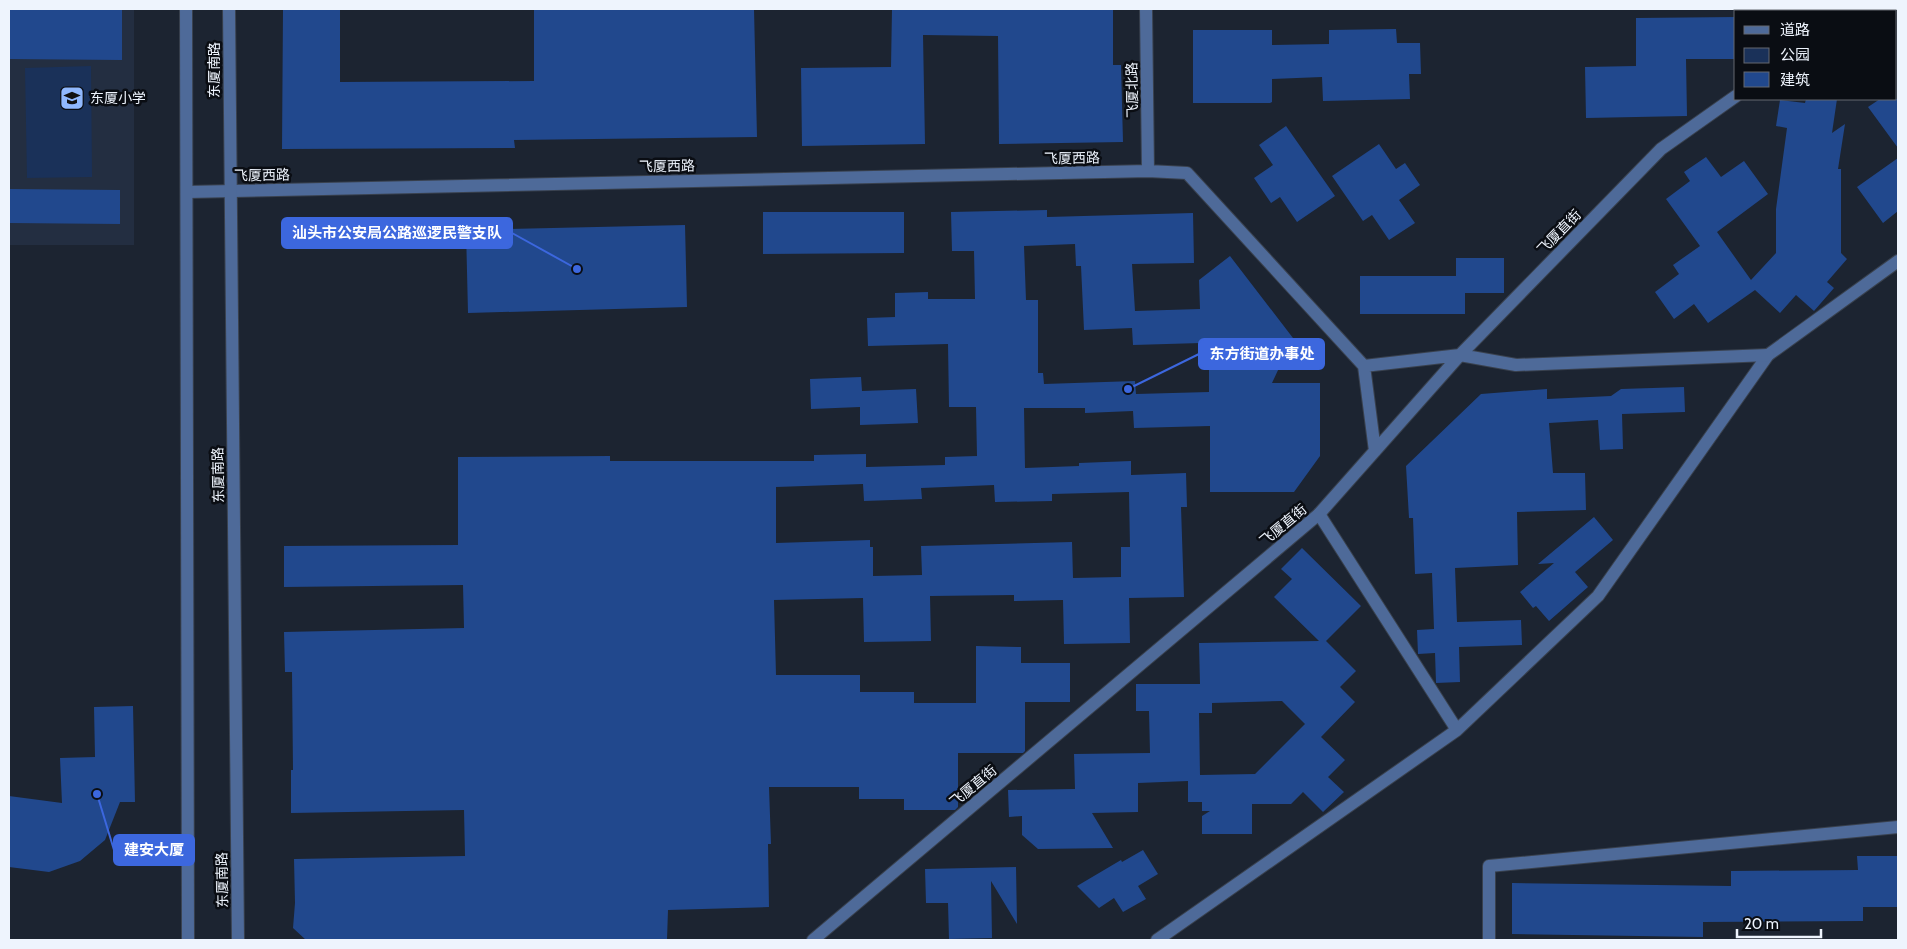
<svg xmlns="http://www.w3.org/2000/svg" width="1907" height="949" viewBox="0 0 1907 949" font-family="Cabin,'Noto Sans SC',sans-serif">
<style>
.built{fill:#232e41}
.green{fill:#1a3159}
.building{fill:#21488d;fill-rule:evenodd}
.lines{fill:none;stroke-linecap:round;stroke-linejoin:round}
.service-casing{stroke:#39414e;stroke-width:14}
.minor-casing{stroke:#39414e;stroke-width:14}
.tertiary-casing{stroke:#39414e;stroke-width:14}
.service{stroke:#4e6a99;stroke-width:12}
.minor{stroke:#4e6a99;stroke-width:12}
.tertiary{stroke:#4e6a99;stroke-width:12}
.labels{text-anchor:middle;stroke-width:5;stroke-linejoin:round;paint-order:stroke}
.street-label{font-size:14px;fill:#eef4fd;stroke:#0a0d13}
.poi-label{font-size:14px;fill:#eef4fd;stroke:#0a0d13;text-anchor:start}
.leader{fill:none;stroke:#3c67de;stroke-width:2}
.callout-dot{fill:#3c67de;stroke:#0a0d13;stroke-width:2}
.callout{fill:#3c67de;stroke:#3c67de;stroke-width:2}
.callout-label{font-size:15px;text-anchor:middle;font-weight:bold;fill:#fff}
</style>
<rect width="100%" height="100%" fill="#1c2431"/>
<!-- built -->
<path class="built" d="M 9,9 L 134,9 L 134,245 L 9,245 Z"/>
<!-- green -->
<path class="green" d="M 91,66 L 92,177 L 27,178 L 25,68 Z"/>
<!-- building -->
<path class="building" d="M 9,9 L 122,9 L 122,60 L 9,59 Z
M 283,9 L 340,9 L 340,82 L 534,81 L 534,9 L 754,9 L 757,137 L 514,140 L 515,148 L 282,149 Z
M 892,9 L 1113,9 L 1113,65 L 1121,65 L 1123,142 L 999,144 L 998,36 L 923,35 L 925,144 L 802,146 L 801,68 L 891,67 Z
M 1736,17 L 1736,59 L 1686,59 L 1687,116 L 1586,118 L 1585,67 L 1636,66 L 1636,18 Z
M 1396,29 L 1397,43 L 1420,43 L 1421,74 L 1409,74 L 1410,99 L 1323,101 L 1322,77 L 1272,79 L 1272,102 L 1270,103 L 1193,103 L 1193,30 L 1272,30 L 1272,45 L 1329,44 L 1329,30 Z
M 1806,99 L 1837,99 L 1832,133 L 1845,124 L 1838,169 L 1841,169 L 1841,253 L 1847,259 L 1827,282 L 1834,288 L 1814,311 L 1796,295 L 1780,313 L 1755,290 L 1708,323 L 1694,304 L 1674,319 L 1655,292 L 1679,274 L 1673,265 L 1700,246 L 1666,199 L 1690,181 L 1684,172 L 1706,157 L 1721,177 L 1744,161 L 1768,194 L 1717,232 L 1751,280 L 1776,253 L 1776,209 L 1787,128 L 1776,126 L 1780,100 L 1805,103 Z
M 1880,99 L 1898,99 L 1898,148 L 1868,107 Z
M 1286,126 L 1335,196 L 1297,222 L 1280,197 L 1271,203 L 1254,178 L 1273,165 L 1259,145 Z
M 1379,144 L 1396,169 L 1405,163 L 1420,185 L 1399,200 L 1415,223 L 1389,240 L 1372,215 L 1363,221 L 1332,176 Z
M 1898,158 L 1898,211 L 1883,223 L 1857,187 Z
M 9,189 L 120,190 L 120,224 L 9,223 Z
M 1047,210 L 1047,217 L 1193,213 L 1194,263 L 1132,264 L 1135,311 L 1200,309 L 1199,280 L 1230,256 L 1293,338 L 1272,383 L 1320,383 L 1320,456 L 1294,492 L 1210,492 L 1210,426 L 1134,428 L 1133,411 L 1085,413 L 1085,408 L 1024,408 L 1025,468 L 1079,466 L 1079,463 L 1131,461 L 1131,475 L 1186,473 L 1187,507 L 1181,507 L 1184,597 L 1129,598 L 1130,643 L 1064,644 L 1063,600 L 1014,601 L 1014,595 L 930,596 L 931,641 L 864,642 L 863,598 L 774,600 L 776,675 L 860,675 L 860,692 L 914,692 L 914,703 L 976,703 L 976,646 L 1021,647 L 1021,663 L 1070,663 L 1070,702 L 1025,702 L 1025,751 L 1023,753 L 958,753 L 958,807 L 955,810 L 904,810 L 904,799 L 859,799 L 859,787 L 769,787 L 771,844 L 768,844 L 769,907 L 668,910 L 667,940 L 306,940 L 293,928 L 295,903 L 294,859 L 465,856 L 464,810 L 291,813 L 291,770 L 293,770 L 292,672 L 285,672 L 284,632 L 464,628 L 463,585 L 284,587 L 284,546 L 458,545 L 458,457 L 610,456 L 610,461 L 814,461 L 814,455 L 866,454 L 866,467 L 945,465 L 945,457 L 977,456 L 976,407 L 949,407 L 948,344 L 868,346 L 867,318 L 895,317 L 895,293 L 928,292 L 928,299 L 975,299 L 974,251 L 952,251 L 951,212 ZM 1075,244 L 1076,266 L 1081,266 L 1084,330 L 1132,328 L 1133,345 L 1201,343 L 1201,344 L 1209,344 L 1209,392 L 1136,394 L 1135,381 L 1044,384 L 1043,373 L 1038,373 L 1038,300 L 1026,300 L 1024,246 ZM 863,484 L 864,501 L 922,499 L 921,488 L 994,485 L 995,502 L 1052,501 L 1052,494 L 1129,492 L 1130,547 L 1121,547 L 1121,577 L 1073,578 L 1072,542 L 921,546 L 922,575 L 873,576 L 873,547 L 870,547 L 870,540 L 776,543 L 776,487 Z
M 763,212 L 904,212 L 904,253 L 763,254 Z
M 685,225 L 687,307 L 468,313 L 466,230 Z
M 1456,258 L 1504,258 L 1504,293 L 1465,293 L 1465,314 L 1360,314 L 1360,276 L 1456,276 Z
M 861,377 L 862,391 L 916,389 L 918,423 L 860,425 L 860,407 L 811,409 L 810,379 Z
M 1684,387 L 1685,412 L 1622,414 L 1623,449 L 1600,450 L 1598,420 L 1549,423 L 1553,473 L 1585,473 L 1586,510 L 1517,512 L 1518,565 L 1455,568 L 1457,622 L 1521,620 L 1522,645 L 1459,647 L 1460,682 L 1436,683 L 1435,653 L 1418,654 L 1417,630 L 1434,629 L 1432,573 L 1415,574 L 1413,518 L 1409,518 L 1406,466 L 1481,394 L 1547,389 L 1547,399 L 1611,396 L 1621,389 Z
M 1594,517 L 1613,540 L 1575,572 L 1588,587 L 1549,621 L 1536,606 L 1533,608 L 1520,592 L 1554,563 L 1538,564 Z
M 1302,548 L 1361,606 L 1326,641 L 1356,671 L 1340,687 L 1355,702 L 1321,737 L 1345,760 L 1328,777 L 1344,792 L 1323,812 L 1303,792 L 1291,804 L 1252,804 L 1252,834 L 1202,834 L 1202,816 L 1210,811 L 1202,811 L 1202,802 L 1188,802 L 1188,781 L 1138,783 L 1138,812 L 1092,813 L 1113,848 L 1038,849 L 1022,835 L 1022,816 L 1009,817 L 1008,790 L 1075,789 L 1074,754 L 1150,753 L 1149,711 L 1136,711 L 1136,684 L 1200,684 L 1199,643 L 1319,641 L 1274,597 L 1292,579 L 1281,569 ZM 1282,701 L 1305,724 L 1255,774 L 1200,775 L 1199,713 L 1212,713 L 1212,703 Z
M 133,706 L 135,802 L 120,802 L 105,840 L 80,861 L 49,872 L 9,867 L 9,796 L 62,803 L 60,758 L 95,757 L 94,707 Z
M 1143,850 L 1158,874 L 1138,886 L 1146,899 L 1123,912 L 1114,898 L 1099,908 L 1077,886 L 1121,860 L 1122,862 Z
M 1857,856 L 1898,856 L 1898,907 L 1863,907 L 1863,921 L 1703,922 L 1703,937 L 1512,934 L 1512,883 L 1731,886 L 1731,871 L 1858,870 Z
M 1016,867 L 1017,924 L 991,881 L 992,938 L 949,939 L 948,903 L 926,903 L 925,869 Z"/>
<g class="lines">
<!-- service casing -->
<g class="service-casing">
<path id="service" d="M 1319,514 L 1457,730
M 1157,940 L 1457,730 L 1598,596 L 1768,355 L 1898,261"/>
</g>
<!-- minor casing -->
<g class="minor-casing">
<path id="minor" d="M 1146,9 L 1148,171
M 1854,11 L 1858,9
M 187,192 L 1148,171 L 1187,173 L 1364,366 L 1460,355 L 1516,365 L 1768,355
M 1364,366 L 1375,451
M 813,940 L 1319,514 L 1460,355 L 1661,149 L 1736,96
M 1489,940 L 1489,866 L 1898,827"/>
</g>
<!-- tertiary casing -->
<g class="tertiary-casing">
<path id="tertiary" d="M 186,9 L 188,940
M 229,9 L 238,940"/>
</g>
<!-- service -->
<use href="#service" class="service"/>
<!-- minor -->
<use href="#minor" class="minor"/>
<!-- tertiary -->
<use href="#tertiary" class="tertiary"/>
</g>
<!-- icons -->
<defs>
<g id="school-square" transform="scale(1.25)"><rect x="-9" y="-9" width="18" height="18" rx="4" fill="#90b8fd" stroke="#0a0d13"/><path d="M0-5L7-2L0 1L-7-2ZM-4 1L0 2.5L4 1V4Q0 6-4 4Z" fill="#111"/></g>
</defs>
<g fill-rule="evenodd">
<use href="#school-square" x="72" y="98"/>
</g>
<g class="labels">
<!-- street labels -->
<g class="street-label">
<text transform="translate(214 70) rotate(-90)" y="5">东厦南路</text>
<text transform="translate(1132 90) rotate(-91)" y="5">飞厦北路</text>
<text transform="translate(1072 158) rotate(-1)" y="5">飞厦西路</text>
<text transform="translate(667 166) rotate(-1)" y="5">飞厦西路</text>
<text transform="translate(262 175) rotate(-1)" y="5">飞厦西路</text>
<text transform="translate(1559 232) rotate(-46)" y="5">飞厦直街</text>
<text transform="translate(218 475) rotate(-91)" y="5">东厦南路</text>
<text transform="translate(1283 525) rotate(-40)" y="5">飞厦直街</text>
<text transform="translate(973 786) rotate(-40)" y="5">飞厦直街</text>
<text transform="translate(222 880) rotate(-91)" y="5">东厦南路</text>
</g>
<!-- poi labels -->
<g class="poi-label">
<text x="90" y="103">东厦小学</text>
</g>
</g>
<!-- callouts -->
<path class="leader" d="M577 269L512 233M1128 389L1199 354M97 794L114 850"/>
<g class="callout-dot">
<circle cx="577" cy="269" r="5"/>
<circle cx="1128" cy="389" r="5"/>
<circle cx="97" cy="794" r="5"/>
</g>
<g class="callout">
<rect x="282" y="218" width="230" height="30" rx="5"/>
<rect x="1199" y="339" width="125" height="30" rx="5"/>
<rect x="114" y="835" width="80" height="30" rx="5"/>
</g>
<g class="callout-label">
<text x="397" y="238">汕头市公安局公路巡逻民警支队</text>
<text x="1262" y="359">东方街道办事处</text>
<text x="154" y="855">建安大厦</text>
</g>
<!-- border -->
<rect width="1907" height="949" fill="none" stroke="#eef4fd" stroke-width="20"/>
<!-- legend -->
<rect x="1734" y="10" width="162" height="90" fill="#0a0d13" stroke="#656971"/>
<rect x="1744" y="26" width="25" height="8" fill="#4e6a99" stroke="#656971"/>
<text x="1780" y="35" font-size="15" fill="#eef4fd">道路</text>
<rect x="1744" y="48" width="25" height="15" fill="#1a3159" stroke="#656971"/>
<text x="1780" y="60" font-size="15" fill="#eef4fd">公园</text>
<rect x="1744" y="72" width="25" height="15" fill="#21488d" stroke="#656971"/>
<text x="1780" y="85" font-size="15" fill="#eef4fd">建筑</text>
<!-- scale -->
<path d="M1737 929v8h84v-8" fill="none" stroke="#eef4fd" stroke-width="2.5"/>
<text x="1744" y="929" font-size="15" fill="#eef4fd" stroke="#0a0d13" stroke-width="4" paint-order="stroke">20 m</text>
</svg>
